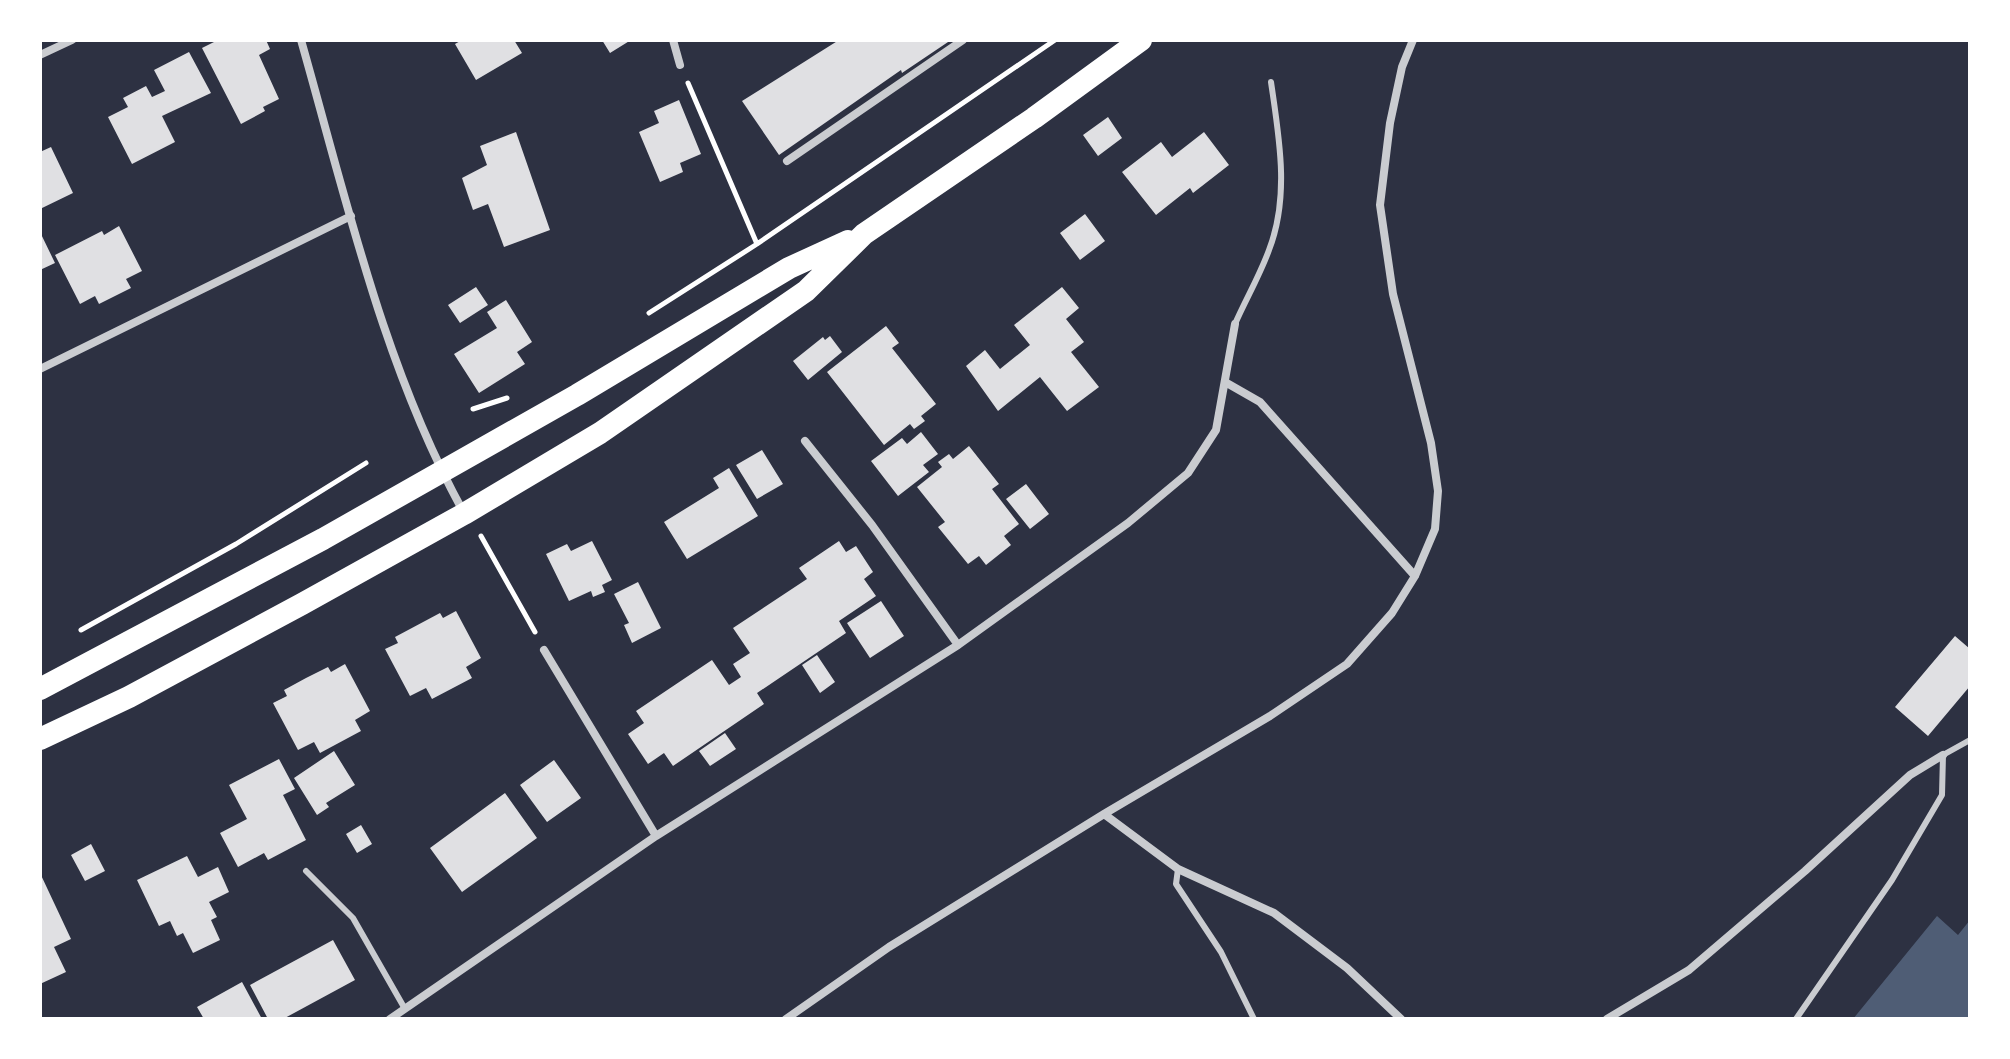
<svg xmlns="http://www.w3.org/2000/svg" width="2010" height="1059" viewBox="0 0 2010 1059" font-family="'Zilla Slab',serif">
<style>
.water{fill:#4f5d75}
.building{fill:#e0e0e3}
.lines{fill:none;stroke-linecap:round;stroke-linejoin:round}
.path{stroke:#fff;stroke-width:5}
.service{stroke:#caccd0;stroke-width:6}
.minor{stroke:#caccd0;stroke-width:8}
.trunk{stroke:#fff;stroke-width:22}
</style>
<rect width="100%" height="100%" fill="#2d3142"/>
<!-- water -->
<path class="water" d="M 1937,916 L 1958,935 L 1970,920 L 1970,1019 L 1853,1019 Z"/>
<!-- building -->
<path class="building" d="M 218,40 L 266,40 L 270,49 L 259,55 L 279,99 L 263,107 L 265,111 L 241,124 L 202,48 Z
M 462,40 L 514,40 L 522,53 L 476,80 L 455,44 Z
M 602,40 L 631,40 L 610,53 Z
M 839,40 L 951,40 L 902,73 L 901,70 L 779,155 L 742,101 Z
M 189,52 L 211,93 L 162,116 L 175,142 L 132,164 L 108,117 L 128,107 L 123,98 L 146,86 L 152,97 L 165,91 L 154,70 Z
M 679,100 L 701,154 L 680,163 L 683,172 L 660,182 L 639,132 L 659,123 L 654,111 Z
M 1108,117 L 1122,138 L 1098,156 L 1083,135 Z
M 516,132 L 550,230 L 504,247 L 488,204 L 473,210 L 462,178 L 487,165 L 480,146 Z
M 1204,132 L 1229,165 L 1193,193 L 1190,188 L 1156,215 L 1122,172 L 1161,142 L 1172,157 Z
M 51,147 L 73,193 L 40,209 L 40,152 Z
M 1085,214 L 1105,241 L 1080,260 L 1060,233 Z
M 119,226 L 142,271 L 126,279 L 131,288 L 99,304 L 95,296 L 80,304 L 55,255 L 102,231 L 104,235 Z
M 40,232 L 55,263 L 40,270 Z
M 476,287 L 488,305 L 460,323 L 448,305 Z
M 1062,287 L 1079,308 L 1066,319 L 1084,342 L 1071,352 L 1099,387 L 1067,411 L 1040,377 L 998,411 L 966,366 L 985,350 L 1000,369 L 1030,345 L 1014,325 Z
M 506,300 L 532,342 L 517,352 L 525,364 L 479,393 L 454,354 L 497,328 L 487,312 Z
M 886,326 L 899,343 L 892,348 L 936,404 L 921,416 L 925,421 L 914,429 L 910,424 L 884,445 L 827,372 Z
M 830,336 L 842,352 L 808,380 L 793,361 L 823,337 L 825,340 Z
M 921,432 L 938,454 L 923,465 L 929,472 L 898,496 L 871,461 L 902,438 L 907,444 Z
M 969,446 L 999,484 L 992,489 L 1019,524 L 1004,536 L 1011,545 L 986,565 L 979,556 L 968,564 L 938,527 L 945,522 L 917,487 L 942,467 L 938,462 L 949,454 L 953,459 Z
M 762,450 L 783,484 L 757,499 L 736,465 Z
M 729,468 L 758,516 L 687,559 L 664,522 L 719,488 L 713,478 Z
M 1026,484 L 1049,514 L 1030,529 L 1006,499 Z
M 592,541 L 612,580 L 602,585 L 605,592 L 593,597 L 591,591 L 569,601 L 546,554 L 567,544 L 571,551 Z
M 839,541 L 846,552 L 856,546 L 873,572 L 864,579 L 876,596 L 839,621 L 846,633 L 757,693 L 764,704 L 673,766 L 664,753 L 648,764 L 628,734 L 644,723 L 636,711 L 712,660 L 729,685 L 741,677 L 733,664 L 750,653 L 733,628 L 807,579 L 799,568 Z
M 638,582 L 661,628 L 632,643 L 624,625 L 629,623 L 614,594 Z
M 881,601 L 904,636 L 870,658 L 847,623 Z
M 456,611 L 481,658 L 466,667 L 472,678 L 432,699 L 426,688 L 410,696 L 385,649 L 398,643 L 395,637 L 440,613 L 443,618 Z
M 1955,636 L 1970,649 L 1970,686 L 1928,736 L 1895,707 Z
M 817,655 L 835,682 L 820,693 L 802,665 Z
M 345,664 L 370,711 L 355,720 L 361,731 L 320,753 L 314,742 L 298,750 L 273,703 L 287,696 L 284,690 L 306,678 L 328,667 L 331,672 Z
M 725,733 L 736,749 L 710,766 L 699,751 Z
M 334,751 L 355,785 L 326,803 L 329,807 L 317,815 L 294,778 Z
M 279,759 L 295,789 L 283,795 L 306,840 L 268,860 L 264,853 L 238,867 L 220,833 L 247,819 L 229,785 Z
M 554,760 L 581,798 L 547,822 L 520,785 Z
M 505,793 L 537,838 L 462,892 L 430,848 Z
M 361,825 L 372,844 L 357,853 L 346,834 Z
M 91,844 L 105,871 L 85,881 L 71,855 Z
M 187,856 L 198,877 L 218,867 L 229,892 L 209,902 L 217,917 L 211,920 L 220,940 L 193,953 L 183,933 L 177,936 L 170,921 L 159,926 L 137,880 Z
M 40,873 L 71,939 L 54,947 L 66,972 L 40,984 Z
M 333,940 L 355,980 L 283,1019 L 268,1019 L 250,985 Z
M 242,982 L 262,1019 L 204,1019 L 197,1007 Z"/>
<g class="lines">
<!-- path -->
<path class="path" d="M 688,83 L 757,244
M 649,313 L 757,244 L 1055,40
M 473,409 L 507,398
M 481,536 L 535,632
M 81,630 L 236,544 L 366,463"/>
<!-- service -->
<path class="service" d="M 1235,324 C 1246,299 1260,275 1269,250 C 1290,196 1279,137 1271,82
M 1178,869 L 1176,884 L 1221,952 L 1254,1019
M 306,871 L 353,918 L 405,1009
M 1796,1019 L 1892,880 L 1942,795 L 1943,755 L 1970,740"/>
<!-- minor -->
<path class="minor" d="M 301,40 C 346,198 384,369 464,513
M 673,40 L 680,65
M 40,55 L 72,40
M 787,161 L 963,40
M 40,369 L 351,216
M 1225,382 L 1260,402 L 1415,576
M 805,441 L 872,525 L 958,645
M 1104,814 L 1178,869 L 1274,913 L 1347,968 L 1401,1019
M 656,836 L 958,645 L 1128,523 L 1188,473 L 1216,430 L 1235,324
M 390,1019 L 656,836 L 544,650
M 786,1019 L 889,947 L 1104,814 L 1270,716 L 1347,664 L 1392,613 L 1415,576 L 1435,529 L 1438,491 L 1431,443 L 1393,294 L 1380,205 L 1390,123 L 1402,67 L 1413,40
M 1607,1019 L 1689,970 L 1805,871 L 1910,775 L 1943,755"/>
<!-- trunk -->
<path class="trunk" d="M 40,689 L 323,539 L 577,395 L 789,268 L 848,241
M 40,739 L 129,697 L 302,604 L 464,514 L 600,433 L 806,291 L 864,234 L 1034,118 L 1141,40"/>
</g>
<!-- border -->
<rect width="2010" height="1059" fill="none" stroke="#ffffff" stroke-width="84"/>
</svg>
